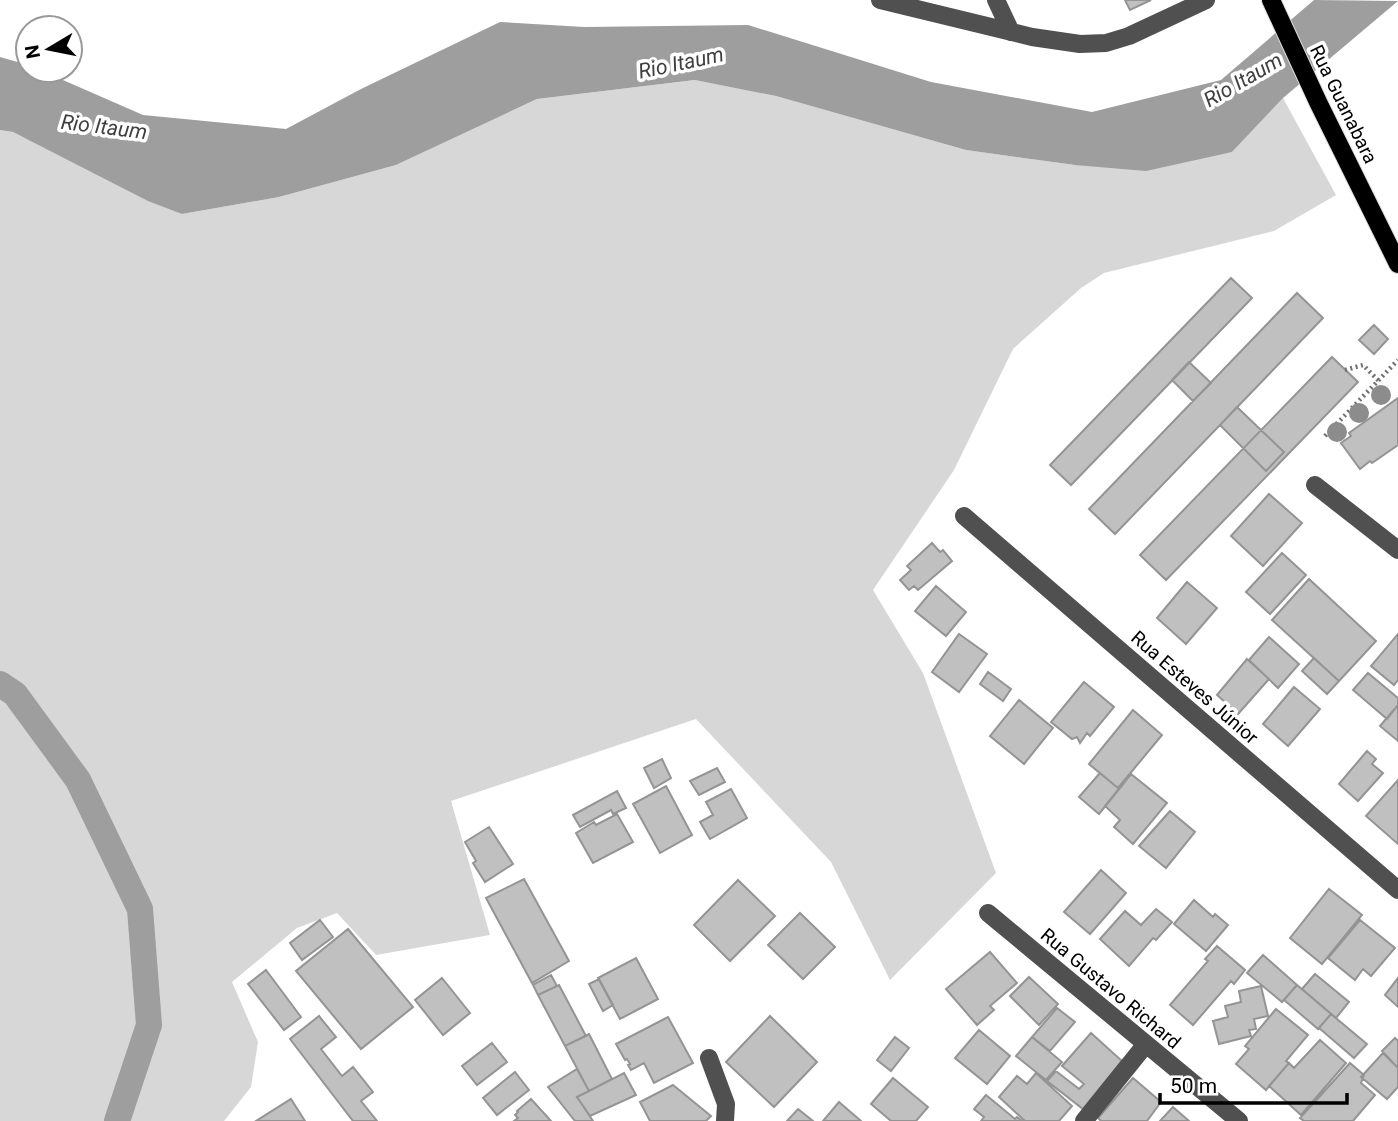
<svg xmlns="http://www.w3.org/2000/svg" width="1398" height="1121" viewBox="0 0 1398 1121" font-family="Roboto,sans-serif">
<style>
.green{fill:#d7d7d7}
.water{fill:#9e9e9e}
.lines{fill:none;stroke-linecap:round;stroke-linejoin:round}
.canal{stroke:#9e9e9e;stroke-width:26}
.building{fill:#c0c0c0;stroke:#949494;stroke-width:2}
.major-casing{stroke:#dbdbdb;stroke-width:20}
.path{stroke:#727272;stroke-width:4.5;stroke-dasharray:2 3.5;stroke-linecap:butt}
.minor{stroke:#505050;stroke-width:18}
.major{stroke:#000;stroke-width:18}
.tree{fill:#8c8c8c}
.labels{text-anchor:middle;stroke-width:7;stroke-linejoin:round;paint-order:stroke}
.street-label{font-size:19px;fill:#000;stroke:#fff}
.water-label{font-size:21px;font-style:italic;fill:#3f3f3f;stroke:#fff}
</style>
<rect width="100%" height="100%" fill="#fff"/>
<!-- green -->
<path class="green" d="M 696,80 L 776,96 L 966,150 L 1075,165 L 1232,152 L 1283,98 L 1336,195 L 1274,231 L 1104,273 L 1081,288 L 1013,349 L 954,470 L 873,590 L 923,673 L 996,873 L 890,980 L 831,862 L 696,719 L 451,801 L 490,935 L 376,955 L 337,913 L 297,928 L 232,982 L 258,1042 L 251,1087 L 224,1121 L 0,1121 L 0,130 L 13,132 L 182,214 L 279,197 L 396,165 L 537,99 Z"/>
<!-- water -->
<path class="water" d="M 1314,0 L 1398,1 L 1283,98 L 1232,152 L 1146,171 L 1075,165 L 966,150 L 776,96 L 695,80 L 537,99 L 396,165 L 279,197 L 182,214 L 148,201 L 13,132 L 0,130 L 0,57 L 28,65 L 28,70 L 40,70 L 143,115 L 286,129 L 361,89 L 500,22 L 584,27 L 748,25 L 931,82 L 1092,112 L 1221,80 Z"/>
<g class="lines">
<!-- canal -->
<path class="canal" d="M 0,684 L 15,694 L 78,780 L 140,909 L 149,1025 L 117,1121"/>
</g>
<!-- building -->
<path class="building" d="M 1125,0 L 1151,0 L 1130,10 Z
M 1231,278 L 1252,298 L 1071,485 L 1050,465 Z
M 1297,293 L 1323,318 L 1115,534 L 1089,509 Z
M 1374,325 L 1388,339 L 1374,354 L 1359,340 Z
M 1332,357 L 1358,382 L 1166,580 L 1140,555 Z
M 1189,362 L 1211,383 L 1193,401 L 1172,380 Z
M 1398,398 L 1398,445 L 1372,463 L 1370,461 L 1360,469 L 1341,443 L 1351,436 L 1349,433 Z
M 1237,407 L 1284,452 L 1266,471 L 1220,425 Z
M 1269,494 L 1302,523 L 1263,566 L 1231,536 Z
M 932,543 L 940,552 L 943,550 L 952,561 L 918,590 L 914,586 L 909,590 L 900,580 L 911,570 L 907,566 Z
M 1282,553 L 1306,575 L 1270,614 L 1246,592 Z
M 1309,579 L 1376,641 L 1339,681 L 1272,620 Z
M 1187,582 L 1217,608 L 1186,644 L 1157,618 Z
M 936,586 L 966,612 L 946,636 L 915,611 Z
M 959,634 L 987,654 L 959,692 L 932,672 Z
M 1398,634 L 1398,680 L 1394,685 L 1371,666 Z
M 1269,637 L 1299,664 L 1278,688 L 1249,660 Z
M 1314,658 L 1339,681 L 1327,694 L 1302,671 Z
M 1247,659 L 1269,679 L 1238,714 L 1217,695 Z
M 988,672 L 1011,689 L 1003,701 L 980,684 Z
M 1368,673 L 1398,698 L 1398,705 L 1387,719 L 1353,690 Z
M 1084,682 L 1114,707 L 1090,736 L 1087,733 L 1080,743 L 1077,737 L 1072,739 L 1051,722 Z
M 1294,687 L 1320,709 L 1288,746 L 1263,724 Z
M 1019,700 L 1053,728 L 1024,764 L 990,736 Z
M 1398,705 L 1398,741 L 1380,726 Z
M 1133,710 L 1162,735 L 1118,788 L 1089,764 Z
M 1367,751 L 1376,759 L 1372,764 L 1383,773 L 1358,801 L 1339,784 Z
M 662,759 L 671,778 L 654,788 L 644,768 Z
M 717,768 L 725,782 L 699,795 L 690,781 Z
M 1100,773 L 1118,788 L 1124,783 L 1099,814 L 1079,797 Z
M 1131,774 L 1167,803 L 1133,844 L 1114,827 L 1120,820 L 1105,806 Z
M 1398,780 L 1398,844 L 1366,816 Z
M 666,786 L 692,835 L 660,853 L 633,804 Z
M 731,789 L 747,818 L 710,839 L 700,822 L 713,815 L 706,802 Z
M 617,791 L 626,808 L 613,814 L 611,810 L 580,827 L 573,815 Z
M 1170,811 L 1195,832 L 1166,868 L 1139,846 Z
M 617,814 L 633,842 L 593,863 L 576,833 L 594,822 L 596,825 Z
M 489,827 L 513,864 L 485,882 L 473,863 L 476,861 L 465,842 Z
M 1101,870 L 1126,893 L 1090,934 L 1064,912 Z
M 524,879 L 569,961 L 532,983 L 486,898 Z
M 738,880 L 775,916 L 730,961 L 694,925 Z
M 1329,889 L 1362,915 L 1322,964 L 1290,938 Z
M 1194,900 L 1213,917 L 1215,914 L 1228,925 L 1206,951 L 1174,924 Z
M 1156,909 L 1172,922 L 1156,940 L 1153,938 L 1129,966 L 1100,939 L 1125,911 L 1141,925 Z
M 800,913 L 835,947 L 803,979 L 768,945 Z
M 320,920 L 333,937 L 302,960 L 290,943 Z
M 1360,920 L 1395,948 L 1371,976 L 1363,969 L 1355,980 L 1328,958 Z
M 348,929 L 413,1007 L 361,1049 L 296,971 Z
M 1217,946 L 1245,970 L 1234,984 L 1231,981 L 1193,1025 L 1170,1005 L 1208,961 L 1205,959 Z
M 990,952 L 1017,983 L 990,1006 L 994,1010 L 977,1025 L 946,989 Z
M 1263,955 L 1297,985 L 1282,1002 L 1247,973 Z
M 636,958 L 658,999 L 620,1019 L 598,978 Z
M 266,970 L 301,1017 L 284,1030 L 248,984 Z
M 1315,974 L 1349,1002 L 1336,1018 L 1302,989 Z
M 551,975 L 557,986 L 538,995 L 533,985 Z
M 1029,977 L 1058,1004 L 1039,1025 L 1010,996 Z
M 442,978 L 470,1013 L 443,1035 L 415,1000 Z
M 1398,978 L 1398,1007 L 1385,995 Z
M 599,979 L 613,1005 L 603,1011 L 589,984 Z
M 559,985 L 586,1036 L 565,1046 L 538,995 Z
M 1297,985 L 1331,1014 L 1318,1029 L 1284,1000 Z
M 1261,986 L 1268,1016 L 1254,1019 L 1256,1029 L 1249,1030 L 1251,1036 L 1219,1044 L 1213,1021 L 1228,1017 L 1225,1006 L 1241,1002 L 1239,991 Z
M 1057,1008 L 1075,1022 L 1050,1051 L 1032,1037 Z
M 1276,1009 L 1308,1035 L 1286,1061 L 1289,1063 L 1266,1090 L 1236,1064 L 1249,1049 L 1245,1046 Z
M 1331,1014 L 1367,1044 L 1354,1058 L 1319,1028 Z
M 319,1016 L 336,1037 L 321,1049 L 342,1076 L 353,1067 L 373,1092 L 361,1101 L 377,1121 L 353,1121 L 290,1039 Z
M 770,1016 L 817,1062 L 774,1107 L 726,1062 Z
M 668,1017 L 693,1063 L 654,1083 L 644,1063 L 631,1070 L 628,1065 L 630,1064 L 627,1059 L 625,1060 L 616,1044 Z
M 979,1030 L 1010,1056 L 987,1084 L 955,1058 Z
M 1091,1033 L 1122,1061 L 1083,1109 L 1047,1081 L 1056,1071 L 1079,1089 L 1084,1084 L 1062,1066 Z
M 589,1034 L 612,1079 L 589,1091 L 565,1046 Z
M 895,1037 L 909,1048 L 891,1071 L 877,1060 Z
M 1032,1037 L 1062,1062 L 1046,1080 L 1016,1056 Z
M 1395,1038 L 1398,1041 L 1398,1068 L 1382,1051 Z
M 1320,1040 L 1346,1063 L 1301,1115 L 1269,1086 L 1289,1063 L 1294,1068 Z
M 492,1043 L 507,1062 L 477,1085 L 462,1066 Z
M 1383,1053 L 1398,1068 L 1398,1087 L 1387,1099 L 1361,1077 Z
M 1350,1063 L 1364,1075 L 1361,1083 L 1375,1095 L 1353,1121 L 1304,1121 L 1300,1118 Z
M 577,1069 L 589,1091 L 577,1097 L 593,1121 L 575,1121 L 548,1087 Z
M 515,1072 L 529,1090 L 497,1115 L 483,1098 Z
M 624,1073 L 636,1095 L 590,1116 L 577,1097 Z
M 1036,1073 L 1072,1106 L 1059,1121 L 1025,1121 L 999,1097 L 1017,1076 L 1027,1084 Z
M 893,1078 L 928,1107 L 916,1121 L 891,1121 L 871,1104 Z
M 1133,1078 L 1161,1102 L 1147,1121 L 1101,1121 L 1098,1118 Z
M 673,1085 L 711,1116 L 706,1121 L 650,1121 L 640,1102 Z
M 986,1095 L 1015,1119 L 1017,1117 L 1022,1121 L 981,1121 L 984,1117 L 974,1109 Z
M 291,1099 L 305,1121 L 256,1121 Z
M 531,1099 L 551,1121 L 514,1121 L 518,1118 L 515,1115 L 518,1112 L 517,1111 Z
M 839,1102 L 861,1121 L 823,1121 Z
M 1173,1107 L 1189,1121 L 1160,1121 Z
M 798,1109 L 813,1121 L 787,1121 Z"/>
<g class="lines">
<!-- major casing -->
<g class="major-casing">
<path id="major" d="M 1271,0 L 1318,102 L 1398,264"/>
</g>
<!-- path -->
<path class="path" d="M 1345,370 L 1363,365 L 1379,381
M 1325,436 L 1398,360"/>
<!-- minor -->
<path class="minor" d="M 880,0 L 1032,37 L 1080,44 L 1106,43 L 1129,36 L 1206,0
M 996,0 L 1011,32
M 1315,485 L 1398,550
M 964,516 L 1398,890
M 988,913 L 1239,1121
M 709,1058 L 726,1104 L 725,1121
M 1084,1121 L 1146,1044"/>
<!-- major -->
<use href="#major" class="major"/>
</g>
<!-- trees -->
<g class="tree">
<circle cx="1381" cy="395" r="10"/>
<circle cx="1359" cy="413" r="10"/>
<circle cx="1337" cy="432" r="10"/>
</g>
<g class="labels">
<!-- street labels -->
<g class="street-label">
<text transform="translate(1344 104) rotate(64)" y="7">Rua Guanabara</text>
<text transform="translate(1195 687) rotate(41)" y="7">Rua Esteves Júnior</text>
<text transform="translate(1111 988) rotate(40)" y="7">Rua Gustavo Richard</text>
</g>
<!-- water labels -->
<g class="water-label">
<text transform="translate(681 63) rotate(-12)" y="7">Rio Itaum</text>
<text transform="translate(1243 80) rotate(-30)" y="7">Rio Itaum</text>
<text transform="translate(104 127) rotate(7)" y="7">Rio Itaum</text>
</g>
</g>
<!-- north arrow -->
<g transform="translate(49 49) rotate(260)"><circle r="33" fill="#ffffff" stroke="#999999" stroke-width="2"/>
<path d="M0-5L12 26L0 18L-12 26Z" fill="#000000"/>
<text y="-10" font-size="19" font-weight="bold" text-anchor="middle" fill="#000000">N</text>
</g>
<!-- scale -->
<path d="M1160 1093v10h187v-10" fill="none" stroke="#000000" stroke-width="3.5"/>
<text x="1170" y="1093" font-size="21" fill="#000000" stroke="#ffffff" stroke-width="5" paint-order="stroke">50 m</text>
</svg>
